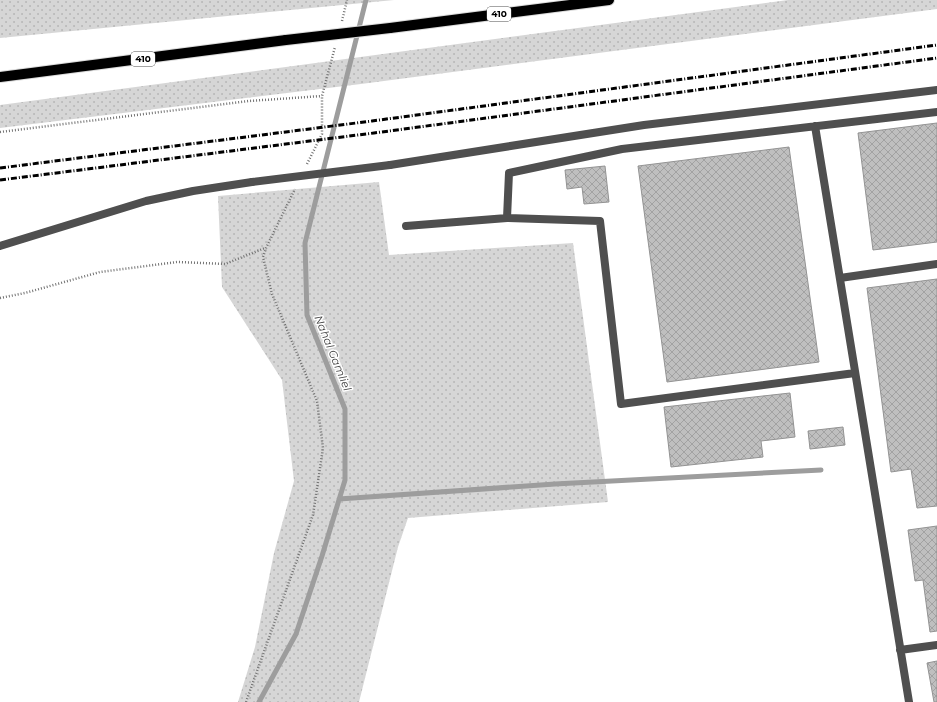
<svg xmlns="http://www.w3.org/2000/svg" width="937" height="702" viewBox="0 0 937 702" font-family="Montserrat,sans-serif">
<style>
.grass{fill:url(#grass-dots)}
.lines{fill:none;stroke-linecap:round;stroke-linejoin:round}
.stream{stroke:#9d9d9d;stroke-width:5}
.building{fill:url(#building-cross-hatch);stroke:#939393}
.primary-casing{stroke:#dbdbdb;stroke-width:12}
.path{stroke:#717171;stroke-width:2.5;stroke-dasharray:1 2;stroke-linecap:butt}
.lane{stroke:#4f4f4f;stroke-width:8}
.street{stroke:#4f4f4f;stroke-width:8}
.primary{stroke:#000;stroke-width:10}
.rail{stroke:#000;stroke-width:3;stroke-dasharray:6 2 1 2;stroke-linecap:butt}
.primary-bridge-casing{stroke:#dbdbdb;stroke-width:12;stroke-linecap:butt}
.street-bridge{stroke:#4f4f4f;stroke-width:8}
.primary-bridge{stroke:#000;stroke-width:10}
.labels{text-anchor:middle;stroke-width:3;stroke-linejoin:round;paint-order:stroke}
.shield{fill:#fff;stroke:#4c4c4c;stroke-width:1}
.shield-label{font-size:9px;font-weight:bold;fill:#000}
.water-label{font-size:11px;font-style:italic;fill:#3e3e3e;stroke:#fff}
</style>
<defs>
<pattern id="grass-dots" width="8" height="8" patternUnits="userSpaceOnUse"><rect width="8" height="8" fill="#d6d6d6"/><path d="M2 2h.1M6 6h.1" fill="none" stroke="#b6b6b6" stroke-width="1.8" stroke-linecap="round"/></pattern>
<pattern id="building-cross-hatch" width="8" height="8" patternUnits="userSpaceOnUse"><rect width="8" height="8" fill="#bfbfbf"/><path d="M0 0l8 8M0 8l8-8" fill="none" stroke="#a2a2a2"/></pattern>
</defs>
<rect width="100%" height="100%" fill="#fff"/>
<!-- grass -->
<path class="grass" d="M 0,0 L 394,0 L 0,38 Z
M 788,0 L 937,0 L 937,9 L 361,84 L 0,128 L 0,105 Z
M 379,182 L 389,255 L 573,243 L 608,502 L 408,518 L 398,547 L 359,702 L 238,702 L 255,647 L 274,553 L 294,481 L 282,380 L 222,287 L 218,196 Z"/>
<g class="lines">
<!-- stream -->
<path class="stream" d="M 339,499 L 555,484 L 821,470
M 259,702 L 296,634 L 322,556 L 345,480 L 345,409 L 307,315 L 305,243 L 366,0"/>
</g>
<!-- building -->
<path class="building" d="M 937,123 L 937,242 L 873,250 L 858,133 Z
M 789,147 L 819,362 L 667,382 L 638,166 Z
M 605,166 L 609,202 L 584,204 L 582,187 L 567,189 L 565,170 Z
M 937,279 L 937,506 L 917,508 L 911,469 L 891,472 L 867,288 Z
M 790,393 L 795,437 L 761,441 L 763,457 L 671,467 L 664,407 Z
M 843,427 L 845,445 L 810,449 L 808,431 Z
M 937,526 L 937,631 L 930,632 L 923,580 L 915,581 L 908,530 Z
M 937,661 L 937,702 L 934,702 L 927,663 Z"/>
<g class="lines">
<!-- primary casing -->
<g class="primary-casing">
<path id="primary" d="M 390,28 L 609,0
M 0,77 L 286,40"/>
</g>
<!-- path -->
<path class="path" d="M 342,21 L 347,0
M 0,132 L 249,101 L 322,96
M 307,164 L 322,134 L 322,96 L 335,47
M 0,298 L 25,293 L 100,272 L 177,262 L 225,264 L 265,248
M 246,702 L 313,515 L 323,448 L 317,401 L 272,294 L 263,257 L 266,248 L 295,189"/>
<!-- lane -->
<path class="lane" d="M 815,126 L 909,702
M 507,218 L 509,173 L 622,149 L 937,112
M 406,226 L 507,218 L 600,221 L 621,404 L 855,373
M 840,278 L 937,264
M 900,650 L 937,645"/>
<!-- street -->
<path class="street" d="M 390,165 L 644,125 L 937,90
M 0,246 L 146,201 L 193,191 L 252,182"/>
<!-- primary -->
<use href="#primary" class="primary"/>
<!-- rail -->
<path class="rail" d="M 0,168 L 372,121 L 937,45
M 0,180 L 374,133 L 937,58"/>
<!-- primary-bridge casing -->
<g class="primary-bridge-casing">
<path id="primary-bridge" d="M 286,40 L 390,28"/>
</g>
<!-- street-bridge -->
<path class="street-bridge" d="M 252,182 L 390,165"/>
<!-- primary-bridge -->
<use href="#primary-bridge" class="primary-bridge"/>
</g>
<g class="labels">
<!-- shield labels -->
<g class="shield">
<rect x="487" y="7" width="24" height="14" rx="3"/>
<rect x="131" y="52" width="24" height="14" rx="3"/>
</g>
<g class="shield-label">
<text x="499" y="17">410</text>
<text x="143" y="62">410</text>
</g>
<!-- water labels -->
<g class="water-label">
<text transform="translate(333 353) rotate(68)" y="4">Nahal Gamliel</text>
</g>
</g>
</svg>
